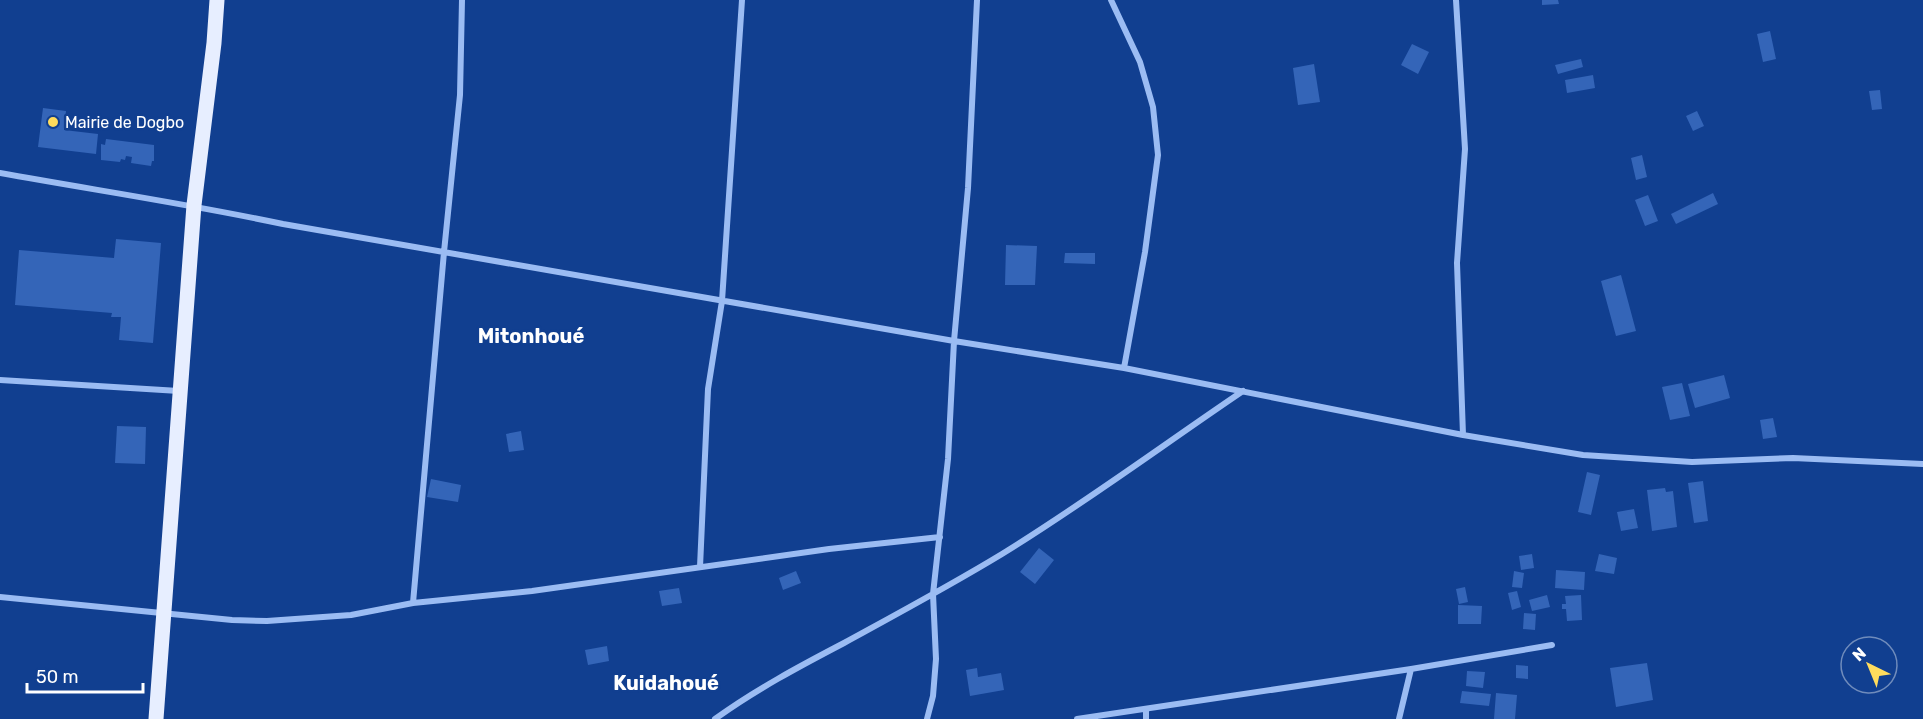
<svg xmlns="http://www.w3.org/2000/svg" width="1923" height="719" viewBox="0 0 1923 719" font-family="Rubik,sans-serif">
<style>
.building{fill:#3465b8}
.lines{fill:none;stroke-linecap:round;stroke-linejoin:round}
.street{stroke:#9bbcf3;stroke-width:6}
.primary{stroke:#e7eeff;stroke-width:15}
.poi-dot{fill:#ffdc5d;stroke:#113f90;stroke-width:2}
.labels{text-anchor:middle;stroke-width:5;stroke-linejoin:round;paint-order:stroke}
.poi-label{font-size:16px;fill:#fff;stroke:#113f90;text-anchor:start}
.quarter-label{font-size:20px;font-weight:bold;fill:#fff;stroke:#113f90}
</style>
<rect width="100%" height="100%" fill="#113f90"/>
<!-- building -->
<path class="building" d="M 1542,0 L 1558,0 L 1559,4 L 1542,5 Z
M 1770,31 L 1776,59 L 1763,62 L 1757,34 Z
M 1412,44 L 1429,52 L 1418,74 L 1401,65 Z
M 1581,59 L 1583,67 L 1558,74 L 1555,65 Z
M 1314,64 L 1320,102 L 1298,105 L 1293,68 Z
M 1593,75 L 1595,88 L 1567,93 L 1565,80 Z
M 1880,90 L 1882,109 L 1872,110 L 1869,91 Z
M 43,108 L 66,111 L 64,130 L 98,134 L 96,154 L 38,147 Z
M 1697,111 L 1704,126 L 1693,131 L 1686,116 Z
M 106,139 L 154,145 L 154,161 L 152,161 L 151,166 L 131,163 L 132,157 L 126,156 L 125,160 L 121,159 L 120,162 L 101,160 L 101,144 L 105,145 Z
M 1642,155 L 1647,177 L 1636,180 L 1631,158 Z
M 1713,193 L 1718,204 L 1676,224 L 1671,214 Z
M 1648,195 L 1658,221 L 1645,226 L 1635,200 Z
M 116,239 L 161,243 L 153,343 L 119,340 L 121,317 L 111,317 L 112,313 L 15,305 L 19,250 L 114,258 Z
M 1006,245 L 1037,246 L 1035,285 L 1005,285 Z
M 1065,253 L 1095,253 L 1095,264 L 1064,263 Z
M 1621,275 L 1636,331 L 1616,336 L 1601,281 Z
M 1724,375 L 1730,398 L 1695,408 L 1688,384 Z
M 1682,383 L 1690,416 L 1670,420 L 1662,387 Z
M 1773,418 L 1777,437 L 1763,439 L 1760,420 Z
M 117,426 L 146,427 L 145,464 L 115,463 Z
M 521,431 L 524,450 L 509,452 L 506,434 Z
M 1587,472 L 1600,475 L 1591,515 L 1578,512 Z
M 431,479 L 461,485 L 458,502 L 427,497 Z
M 1703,481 L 1708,521 L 1694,523 L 1688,483 Z
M 1665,488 L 1666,492 L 1673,491 L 1677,527 L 1652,531 L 1647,490 Z
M 1634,509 L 1638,528 L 1621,531 L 1617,512 Z
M 1039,548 L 1054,560 L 1035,584 L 1020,572 Z
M 1532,554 L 1534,568 L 1521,570 L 1519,556 Z
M 1599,554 L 1617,558 L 1614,574 L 1595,571 Z
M 1556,570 L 1585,572 L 1584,590 L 1555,588 Z
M 796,571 L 801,583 L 783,590 L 779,578 Z
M 1514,571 L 1524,573 L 1522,588 L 1512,587 Z
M 1465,587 L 1468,602 L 1459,604 L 1456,589 Z
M 679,588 L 682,603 L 662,606 L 659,591 Z
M 1517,591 L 1521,607 L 1512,610 L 1508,593 Z
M 1547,595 L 1550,607 L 1532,611 L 1529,600 Z
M 1581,595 L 1582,620 L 1567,621 L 1566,609 L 1562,609 L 1562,604 L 1566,604 L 1565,596 Z
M 1458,605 L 1482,606 L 1481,624 L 1458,624 Z
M 1524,613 L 1536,614 L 1535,630 L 1523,629 Z
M 607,646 L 609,661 L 588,665 L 585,650 Z
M 1647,663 L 1653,700 L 1616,707 L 1610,668 Z
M 1516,665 L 1528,666 L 1528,679 L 1516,678 Z
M 977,668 L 978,677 L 1001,673 L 1004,690 L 970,696 L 966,670 Z
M 1467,671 L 1485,672 L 1483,688 L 1466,686 Z
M 1462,691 L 1491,694 L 1489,706 L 1460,703 Z
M 1496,693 L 1517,695 L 1515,719 L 1494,719 Z"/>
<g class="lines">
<!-- street -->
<path class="street" d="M 1111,0 L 1140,62 L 1153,107 L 1158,155 L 1145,252 L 1124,368
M 1456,0 L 1465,149 L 1457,263 L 1463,435
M 0,173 C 94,190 189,204 283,224 L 954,341 L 1124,368 L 1463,435 L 1583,455 L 1692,462 L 1793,458 L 1923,464
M 0,380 L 179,391
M 700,567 L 708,389 L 722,301 L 742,0
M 0,597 L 232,620 L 267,621 L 351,615 L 413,603 L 532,591 L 829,549 L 940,537
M 413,603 L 444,252 L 460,95 L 462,0
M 1146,710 L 1146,719
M 715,719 C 755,690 800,666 844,643 C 897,614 951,585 1002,554 C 1085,503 1163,445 1243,391
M 927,719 L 933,696 L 936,659 L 933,594 L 948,459 L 954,341 L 968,188 L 977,0
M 1077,719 L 1411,669 L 1552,645
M 1399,719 L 1411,669"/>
<!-- primary -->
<path class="primary" d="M 156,719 L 194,205 L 214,43 L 217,0"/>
</g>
<!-- markers -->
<circle class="poi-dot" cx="53" cy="122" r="6"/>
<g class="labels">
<!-- poi labels -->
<g class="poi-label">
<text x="65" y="128">Mairie de Dogbo</text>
</g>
<!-- quarter labels -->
<g class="quarter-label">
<text x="531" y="343">Mitonhoué</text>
<text x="666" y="690">Kuidahoué</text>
</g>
</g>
<!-- north arrow -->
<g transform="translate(1869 665) rotate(317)"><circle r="28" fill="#113f90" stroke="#708cbc" stroke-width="1.5"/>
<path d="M0-4.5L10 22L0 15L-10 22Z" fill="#ffdc5d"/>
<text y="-9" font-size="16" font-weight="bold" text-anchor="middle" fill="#ffffff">N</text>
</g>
<!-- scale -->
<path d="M27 683v9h116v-9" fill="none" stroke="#ffffff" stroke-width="3"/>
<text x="36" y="683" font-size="18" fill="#ffffff" stroke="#113f90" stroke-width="4.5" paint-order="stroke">50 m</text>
</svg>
